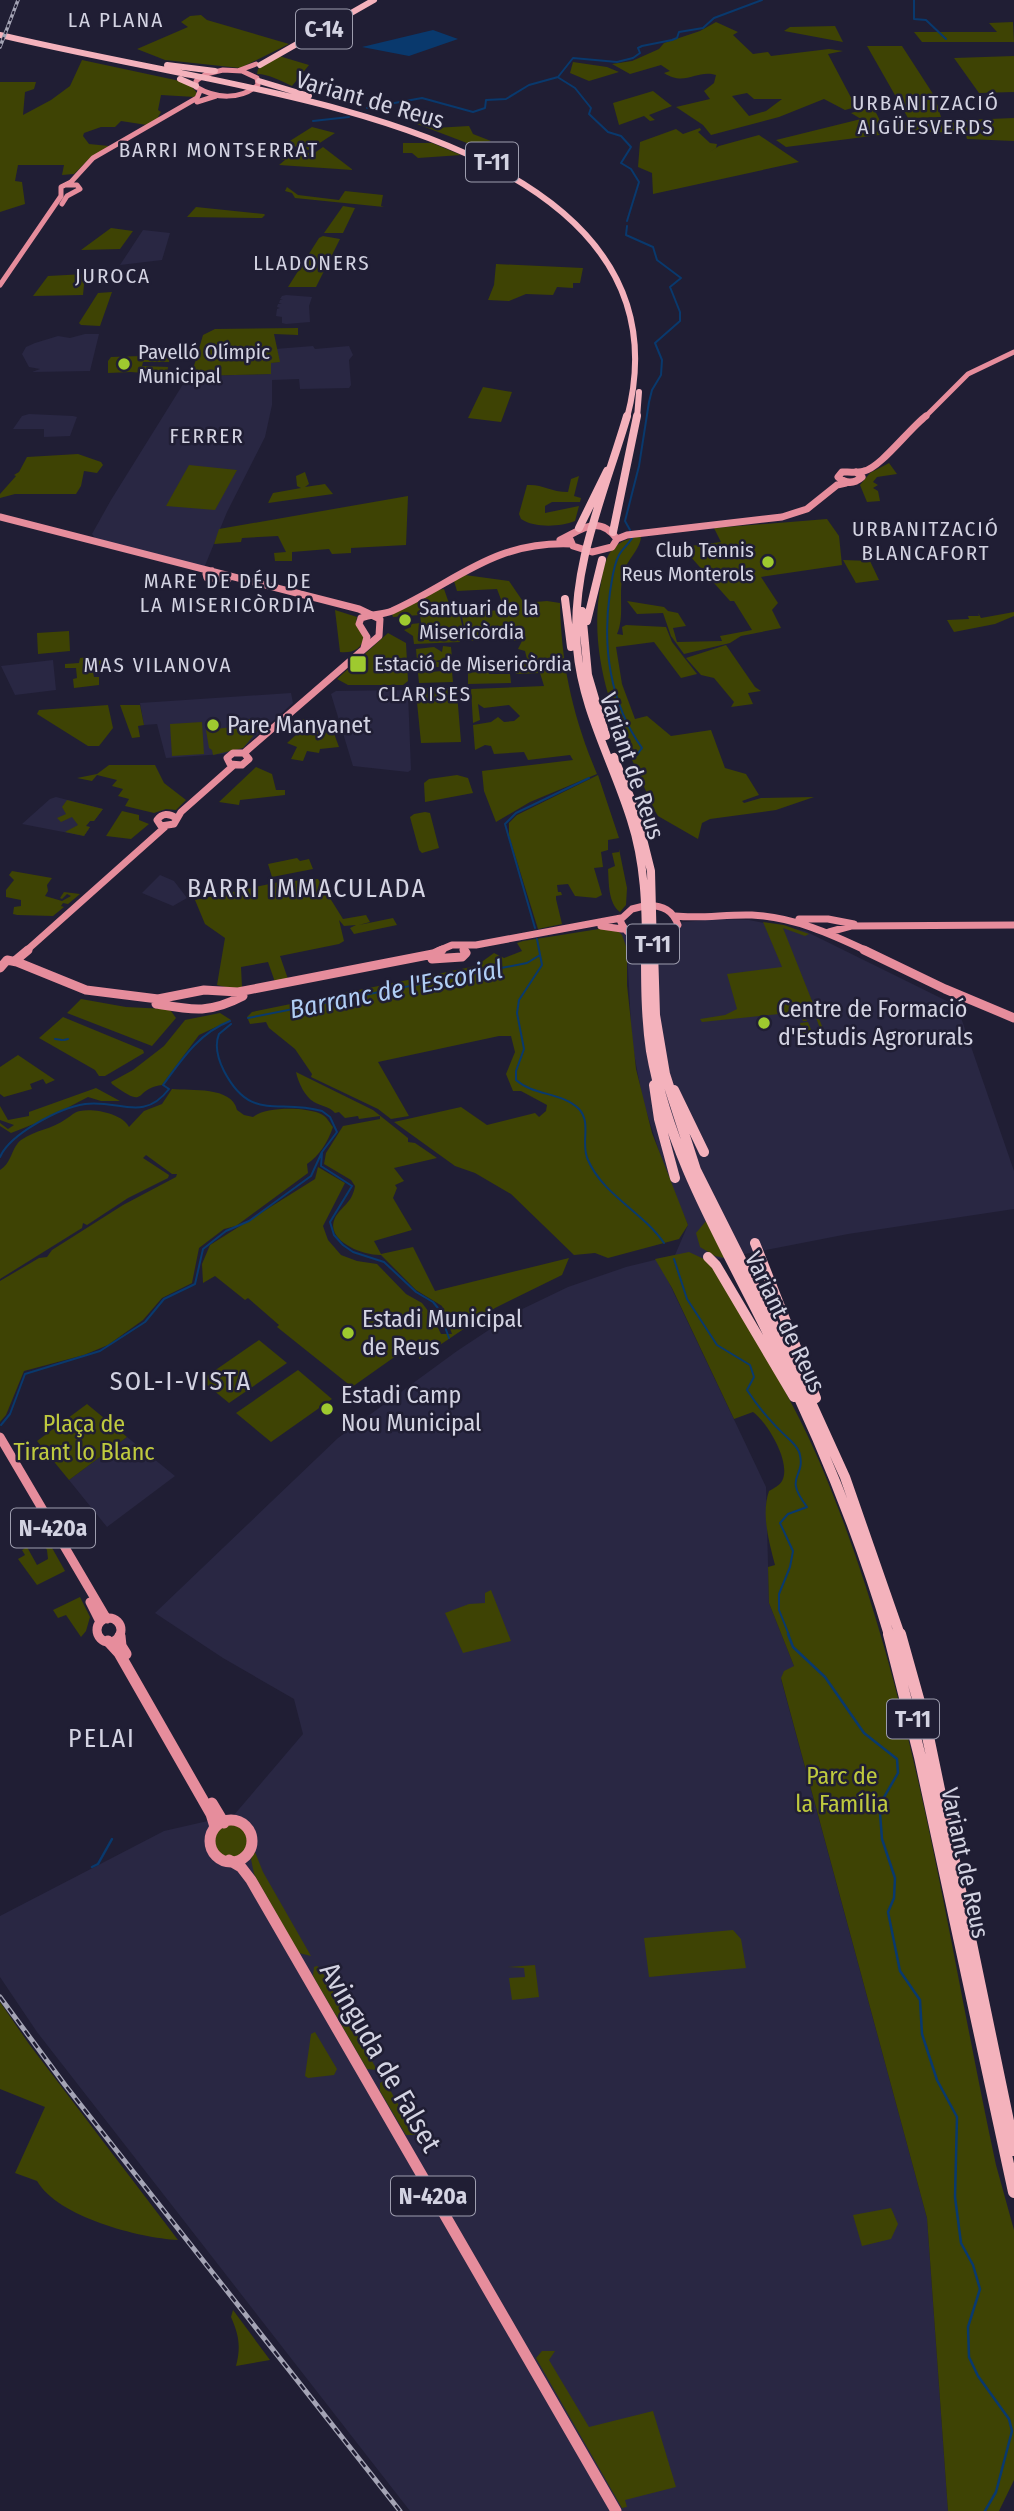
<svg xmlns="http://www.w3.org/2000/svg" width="1014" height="2511" viewBox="0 0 1014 2511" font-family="'Fira Sans Condensed',sans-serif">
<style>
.built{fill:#292743}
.green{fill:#3e4304;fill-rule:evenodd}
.water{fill:#09396d}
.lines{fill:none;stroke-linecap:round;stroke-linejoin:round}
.stream-far1{stroke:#09396d;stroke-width:2}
.stream{stroke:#09396d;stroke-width:2.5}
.major-far3{stroke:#e68d9c;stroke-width:5}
.major-far2{stroke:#e68d9c;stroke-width:7}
.major-far1{stroke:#e68d9c;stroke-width:9}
.major{stroke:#e68d9c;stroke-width:11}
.highway-far3{stroke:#f4b2bc;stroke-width:6}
.highway-far2{stroke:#f4b2bc;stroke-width:8}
.highway-far1{stroke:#f4b2bc;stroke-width:10}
.highway{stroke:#f4b2bc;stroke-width:12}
.rail-far1-casing{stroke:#a4a4b5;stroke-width:3.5}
.rail-casing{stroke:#a4a4b5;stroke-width:5}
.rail-far1{stroke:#201e34;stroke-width:2;stroke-dasharray:3.5;stroke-linecap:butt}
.rail{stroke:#201e34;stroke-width:2.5;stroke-dasharray:7;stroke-linecap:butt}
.poi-dot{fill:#9eca2f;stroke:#201e34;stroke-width:2.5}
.labels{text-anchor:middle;stroke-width:5;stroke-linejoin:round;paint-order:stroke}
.far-neighbourhood-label{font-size:21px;letter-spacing:2px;fill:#d3d3e2;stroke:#201e34}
.far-poi-label{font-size:21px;fill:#d3d3e2;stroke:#201e34;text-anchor:start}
.shield{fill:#201e34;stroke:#9d9dae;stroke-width:2}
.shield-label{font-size:23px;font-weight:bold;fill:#d3d3e2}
.street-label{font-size:24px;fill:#d3d3e2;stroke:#201e34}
.poi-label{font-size:24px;fill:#d3d3e2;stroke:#201e34;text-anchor:start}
.park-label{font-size:24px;fill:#bfca3e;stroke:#201e34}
.neighbourhood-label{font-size:26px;letter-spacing:2px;fill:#d3d3e2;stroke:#201e34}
.water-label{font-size:26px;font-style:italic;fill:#afcdf4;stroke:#201e34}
.near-street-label{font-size:28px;fill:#d3d3e2;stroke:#201e34}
</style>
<rect width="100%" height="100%" fill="#201e34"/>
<!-- built -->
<path class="built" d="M 143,230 L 170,233 L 162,260 L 120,265 Z
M 286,295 L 312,297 L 309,306 L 310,322 L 286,324 L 282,323 L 282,317 L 276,316 L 277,309 L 280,308 L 277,307 L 278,304 L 282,304 L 279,303 L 280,300 L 283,299 L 280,299 L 282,296 Z
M 85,334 L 99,334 L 90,371 L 32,372 L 40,369 L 29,367 L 22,354 L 26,347 L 35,343 L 58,336 L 70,338 Z
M 313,346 L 315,349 L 349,346 L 353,355 L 349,360 L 351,385 L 349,388 L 300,389 L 299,379 L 272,380 L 272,405 L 265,437 L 227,512 L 204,568 L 95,538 L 92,534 L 111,500 L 185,381 L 191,376 L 271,374 L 271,363 L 279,362 L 275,349 Z
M 29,414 L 73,416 L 77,417 L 70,436 L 44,437 L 44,429 L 13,429 L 22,416 Z
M 53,660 L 56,690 L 15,695 L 1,666 Z
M 404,690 L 408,693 L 411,770 L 408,772 L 353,766 L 331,694 L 336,691 Z
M 291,693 L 293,703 L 243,748 L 223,754 L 166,758 L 157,724 L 144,725 L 140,703 Z
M 56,797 L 103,809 L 94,821 L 90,821 L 86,826 L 90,827 L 84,836 L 22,824 L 50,799 Z
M 160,875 L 174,881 L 187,898 L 173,906 L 142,893 Z
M 715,919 L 749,920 L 805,931 L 957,1006 L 1014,1171 L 1014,1209 L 848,1234 L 663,1270 L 766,1487 L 769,1603 L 794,1666 L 781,1679 L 927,2218 L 948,2511 L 410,2511 L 37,2032 L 0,1977 L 0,1916 L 164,1831 L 234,1815 L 303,1734 L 294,1699 L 223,1658 L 155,1613 L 338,1438 L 457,1351 L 516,1312 L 568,1287 L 626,1267 L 675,1255 L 688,1225 L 668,1179 L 643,1101 L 632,1043 L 627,949 L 615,929 Z
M 127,1437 L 175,1476 L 107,1527 L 69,1480 Z"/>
<!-- green -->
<path class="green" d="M 201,15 L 207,20 L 289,44 L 240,68 L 165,60 L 137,49 L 188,27 L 181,22 L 190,16 Z
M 716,22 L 738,32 L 733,35 L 753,54 L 768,52 L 771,56 L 829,49 L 843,51 L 828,54 L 856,107 L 845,110 L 824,99 L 779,117 L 711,135 L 703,125 L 676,107 L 710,99 L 704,91 L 714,83 L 716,75 C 697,69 685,87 664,73 L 670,71 L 661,65 L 630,74 L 612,64 L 632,61 L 659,49 L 664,43 L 700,31 ZM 747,93 L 754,99 L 782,99 L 766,111 L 749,116 L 732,96 Z
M 1013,22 L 1014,42 L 922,42 L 914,32 L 997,32 L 989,23 Z
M 835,26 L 843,42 L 784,31 L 790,27 Z
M 867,46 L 902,46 L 935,97 L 941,117 L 908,118 Z
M 279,56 L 309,65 L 292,86 C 281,81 269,74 257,74 L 258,69 Z
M 1014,56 L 1014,92 L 979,93 L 954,58 Z
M 82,60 L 180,81 L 191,86 L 197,93 L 195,97 L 161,95 L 158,110 L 161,112 L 158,117 L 162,117 L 147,125 L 121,121 L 115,127 L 101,127 L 84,133 L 83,136 L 89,144 L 109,146 L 89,159 L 74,174 L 62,175 L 64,165 L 18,165 L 15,181 L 22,182 L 25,204 L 0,212 L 0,82 L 36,82 L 34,89 L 25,92 L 23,115 L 51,100 L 70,86 Z
M 573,62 L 607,67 L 619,72 L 589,81 L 570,73 Z
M 653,91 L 672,106 L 649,115 L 655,120 L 650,121 L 644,116 L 619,125 L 613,103 Z
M 873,107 L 887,134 L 786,147 L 776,140 L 861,119 L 851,113 Z
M 1014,118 L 1014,141 L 967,139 L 965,133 L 897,131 L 892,123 Z
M 432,122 L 434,128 L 469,126 L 473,134 L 491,141 L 467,143 L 417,124 Z
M 312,127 L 335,133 L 309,150 L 285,144 Z
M 700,128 L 701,130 L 698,132 L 710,143 L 717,144 L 716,148 L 708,153 L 719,146 L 759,135 L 799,162 L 653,194 L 652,173 L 638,167 L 640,142 L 676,129 L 683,134 Z
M 403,143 L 432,143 L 461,155 L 418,158 L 412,153 L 403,153 Z
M 323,147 L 353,170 L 279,165 L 285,160 L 277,158 L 279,155 L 295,157 L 304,152 L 313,154 Z
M 287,187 L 298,195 L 339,200 L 345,191 L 383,195 L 381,206 L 384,207 L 295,198 L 292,193 L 285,191 Z
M 343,206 L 355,208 L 343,233 L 324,233 Z
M 196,207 L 264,214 L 265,215 L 262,218 L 187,217 Z
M 111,228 L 133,231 L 120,249 L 81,250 Z
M 323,236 L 340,239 L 316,287 L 288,287 L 319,238 Z
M 496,264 L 583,268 L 580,283 L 573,283 L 573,288 L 557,287 L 553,295 L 526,294 L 509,301 L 488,300 L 494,285 Z
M 85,274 L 83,295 L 33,296 L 48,276 Z
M 112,292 L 100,326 L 81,325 L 79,323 L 98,293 Z
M 298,328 L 298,335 L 274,334 L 280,362 L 271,363 L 271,374 L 191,376 L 203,335 L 215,329 Z
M 149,355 L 170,355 L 169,362 L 143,362 L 142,366 L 168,367 L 167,375 L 131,372 L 108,373 L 108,361 L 111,357 L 141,356 L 143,360 L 148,360 Z
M 483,387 L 512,392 L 501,422 L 468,418 Z
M 78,454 L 101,462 L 103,465 L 97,473 L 84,471 L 81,486 L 76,494 L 15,494 L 0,498 L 0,494 L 16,476 L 14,475 L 19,472 L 27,457 Z
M 889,463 L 897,474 L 877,477 L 873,482 L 878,485 L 873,488 L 878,491 L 880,501 L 867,502 L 860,485 L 870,473 Z
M 189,465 L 237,470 L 215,510 L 166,506 Z
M 305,472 L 309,484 L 305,487 L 325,484 L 333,494 L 268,503 L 273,493 L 301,488 L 297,486 L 296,476 Z
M 579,476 L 574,496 L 581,498 L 580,502 L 552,502 L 545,506 L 545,513 L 579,506 L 575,521 C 560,527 534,528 521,519 L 519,514 L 527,485 C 543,484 550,492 568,492 L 571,479 Z
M 408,496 L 406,545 L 351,548 L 351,553 L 332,554 L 329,549 L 292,552 L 292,561 L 275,561 L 274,553 L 286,552 L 278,536 L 242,538 L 241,542 L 214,544 L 219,529 Z
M 827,519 L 839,536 L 842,565 L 761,577 L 778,603 L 772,610 L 781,628 L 741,636 L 730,643 L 684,654 L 671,636 L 663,613 L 637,614 L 627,601 L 664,607 L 668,611 L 678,613 L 686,626 L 673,628 L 677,642 L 722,641 L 720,636 L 752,630 L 734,601 L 730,601 L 682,547 L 721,542 L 714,528 Z
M 641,536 C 641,549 627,559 623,574 C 618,594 625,616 617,634 L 623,635 L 622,627 L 626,625 L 666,627 L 672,642 L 697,674 L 681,678 L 654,642 L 616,647 L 622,684 L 635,719 L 647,716 L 671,736 L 711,730 L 725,768 L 746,774 L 759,795 L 742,801 L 744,803 L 761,798 L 814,797 L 776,810 L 710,819 L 702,823 L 698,839 L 658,816 L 655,811 C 623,740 585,664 601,583 C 606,554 610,542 641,536 Z
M 843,560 L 870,561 L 879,580 L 856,583 Z
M 465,575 L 509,581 L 524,603 L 547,601 L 560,603 C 561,664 573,717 597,774 L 530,802 L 496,822 L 484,791 L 482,771 L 573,760 L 570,755 L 528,760 L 524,752 L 494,754 L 491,746 L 485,745 L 475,750 L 473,725 L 491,722 L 498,717 L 504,722 L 514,721 L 520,716 L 509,705 L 484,708 L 478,704 L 480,720 L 473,723 L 471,689 L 544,686 L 540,673 L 516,674 L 513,665 L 528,663 L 525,651 L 518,649 L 522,641 L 508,641 L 506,638 L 467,641 L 461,612 L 505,610 L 497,589 L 457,591 L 454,581 Z
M 444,589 L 452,612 L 459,612 L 465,638 L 460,638 L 460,642 L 414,644 L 413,636 L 404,630 L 411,627 L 411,624 L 421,623 L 420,615 L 393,617 L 392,614 L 437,590 Z
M 335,610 L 357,617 L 356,622 L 365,636 C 361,650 353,653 340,652 Z
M 1014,612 L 1014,616 L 995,624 L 954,632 L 947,620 L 969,619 L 968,616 L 979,616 L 978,613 L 981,618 Z
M 69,631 L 70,651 L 38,654 L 37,633 Z
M 388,633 L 406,643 L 408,681 L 403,685 L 348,685 L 337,679 Z
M 726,645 L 755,687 L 761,691 L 748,693 L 753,704 L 731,707 L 734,702 L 714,678 L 701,675 L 686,658 Z
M 443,646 L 451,647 L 452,658 L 435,661 L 441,663 L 439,667 L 449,666 L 452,662 L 452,669 L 443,671 L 452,672 L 453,682 L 419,683 L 418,673 L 442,671 L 440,667 L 427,667 L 426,664 L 431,664 L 431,660 L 417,661 L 416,649 L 434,647 L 442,652 Z
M 89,657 L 90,662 L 104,660 L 105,664 L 92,666 L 94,677 L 99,677 L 99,685 L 74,688 L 73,679 L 77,678 L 76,668 L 65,668 L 65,664 L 79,663 L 80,658 Z
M 488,671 L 489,674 L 510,674 L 511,683 L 468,684 L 468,673 Z
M 419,688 L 452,688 L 460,691 L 457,693 L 461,742 L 421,743 L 416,692 Z
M 108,705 L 113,728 L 99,746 L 88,746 L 37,714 L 39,710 Z
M 120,705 L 140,705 L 144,725 L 138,726 L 140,737 L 132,738 Z
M 234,719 L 252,719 L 253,725 L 261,727 L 243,748 L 213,755 L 212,750 L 209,748 L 206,730 L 233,727 Z
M 304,719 L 308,732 L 332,728 L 339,747 L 320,749 L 319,753 L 307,751 L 303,761 L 291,759 L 297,747 L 287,743 L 298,733 L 282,727 L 290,720 Z
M 202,722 L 204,754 L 172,756 L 170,724 Z
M 109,765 L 155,765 L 164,783 L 186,800 L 176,810 L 166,809 L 154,813 L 125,806 L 129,799 L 118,796 L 123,789 L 112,786 L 117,780 L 97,775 L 92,781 L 77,778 L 97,774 Z
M 256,767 L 272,774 L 276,790 L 285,790 L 285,795 L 240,800 L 239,805 L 219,802 Z
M 457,775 L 468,778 L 473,793 L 425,802 L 424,783 L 429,779 Z
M 598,775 L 619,838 L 608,840 L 608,850 L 601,852 L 603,867 L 594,868 L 602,895 L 596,898 L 575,896 L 568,884 L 557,885 L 558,892 L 561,892 L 562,895 L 556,896 L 556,899 L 562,924 L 538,929 L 509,836 L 509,823 L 517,815 Z
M 67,800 L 103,809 L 94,821 L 90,821 L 86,826 L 90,827 L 84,836 L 65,832 L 78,825 L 72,817 L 61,822 L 57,818 L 66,814 L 62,807 Z
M 122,811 L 139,815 L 139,820 L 149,824 L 131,839 L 106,836 Z
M 425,812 L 430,813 L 439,848 L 422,853 L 419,850 L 410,817 L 414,814 Z
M 619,849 L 627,888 L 626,905 L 620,912 C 608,903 609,883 608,869 L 615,866 L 612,853 L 619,852 Z
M 297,858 L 300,861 L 309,859 L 313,869 L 272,877 L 268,864 Z
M 12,871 L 52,878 L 47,885 L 48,891 L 45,896 L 62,901 L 71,896 L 67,894 L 62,899 L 60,898 L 64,892 L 80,894 L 68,904 L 63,903 L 61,906 L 64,907 L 53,916 L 17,915 L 13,914 L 14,907 L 21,906 L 21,900 L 6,897 L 6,890 L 14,880 L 9,875 Z
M 318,879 L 343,919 L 366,915 L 370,922 L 359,925 L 393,918 L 397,925 L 354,934 L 350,928 L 356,925 L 344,926 L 339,920 L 344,941 L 339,944 L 280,956 L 288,979 L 275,982 L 268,962 L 241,967 L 242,987 L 234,989 L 217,985 L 225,938 L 205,924 L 195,900 L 279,882 Z
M 763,922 L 784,925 L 809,934 L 805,936 L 783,928 L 826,1036 L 804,1038 L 800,1023 L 808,1022 L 812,1032 L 821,1031 L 815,1015 L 805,1016 L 807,1021 L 803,1021 L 799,1012 L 702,1022 L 700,1019 L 725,1015 L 737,1009 L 727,974 L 782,967 Z
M 605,928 L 617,930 L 622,935 L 627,949 L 627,985 L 636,1069 L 652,1133 L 688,1225 L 679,1239 L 608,1258 L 595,1253 L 574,1255 L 511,1194 L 475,1173 L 455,1166 L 394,1122 L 461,1107 L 487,1125 L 535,1113 L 539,1117 L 546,1111 L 547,1105 L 521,1091 L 513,1091 L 506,1074 L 515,1052 L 511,1036 L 499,1036 L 378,1062 L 409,1116 L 391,1119 L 378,1109 L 311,1077 L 312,1074 L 295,1049 L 269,1028 L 266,1022 L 250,1024 L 247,1017 L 252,1012 L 476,966 L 494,953 L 504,958 L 522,951 L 517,943 L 523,941 Z
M 81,999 L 126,1007 L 166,1009 L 171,1011 L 176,1018 L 152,1046 L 67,1013 Z
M 220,1013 L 231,1020 L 199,1035 L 162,1085 C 132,1089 149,1111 112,1084 L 111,1082 L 133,1070 L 164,1046 L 185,1020 Z
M 63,1017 L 143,1050 L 144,1053 L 105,1076 L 99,1076 L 95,1070 L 39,1038 Z
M 18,1055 L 55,1080 L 46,1084 L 43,1079 L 30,1084 L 32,1089 L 4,1097 L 0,1094 L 0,1067 Z
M 296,1072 L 373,1110 L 408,1138 L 408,1142 L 415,1143 L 437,1158 L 394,1168 L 404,1181 L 395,1185 L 397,1188 L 393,1198 L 412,1230 L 374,1241 L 381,1254 L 413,1247 L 435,1291 L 569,1258 L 562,1275 L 495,1308 L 419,1359 L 421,1345 L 417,1341 L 352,1387 L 277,1327 L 279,1325 L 248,1298 L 245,1300 L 215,1276 L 203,1283 L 202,1264 L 210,1245 L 315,1179 L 318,1167 L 345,1183 L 323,1226 L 328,1240 L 341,1255 L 357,1261 L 377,1264 L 406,1294 L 422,1303 L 432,1316 L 441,1334 L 452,1334 L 442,1306 L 416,1290 L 381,1255 C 364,1256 324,1241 335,1218 C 341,1206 352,1204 355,1186 L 351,1180 L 324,1164 L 326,1153 L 343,1126 L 380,1119 L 380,1116 L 359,1119 L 358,1116 L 345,1118 L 339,1112 L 335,1113 C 329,1106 322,1107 314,1102 C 305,1097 298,1082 296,1072 Z
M 96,1088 L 120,1101 L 101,1101 L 88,1097 L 44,1120 L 11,1133 L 0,1126 L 0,1123 L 8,1129 L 14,1125 L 0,1120 L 0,1106 L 8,1120 L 29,1116 L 29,1112 Z
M 172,1089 C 191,1091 232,1086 237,1110 L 244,1115 L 253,1117 C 266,1106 307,1107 321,1114 C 327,1117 329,1122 333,1127 C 328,1142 319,1156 307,1164 L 308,1173 L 236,1226 L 224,1229 L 199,1248 L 192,1283 L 162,1298 L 143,1320 L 108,1345 L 84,1355 L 24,1371 L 6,1415 L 0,1422 L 0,1281 L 39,1258 L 47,1257 L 52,1250 L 123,1205 L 176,1177 L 177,1174 L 172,1174 L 146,1155 L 143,1158 L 169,1175 L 168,1178 L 128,1198 L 87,1225 L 83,1223 L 82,1228 L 0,1279 L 0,1170 C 12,1163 11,1148 21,1140 C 35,1130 53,1129 66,1119 C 71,1116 74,1112 80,1111 C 94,1108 123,1114 129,1127 L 144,1111 L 162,1104 Z
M 706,1221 L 725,1258 L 715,1256 L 700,1247 L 696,1233 Z
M 689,1252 L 704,1259 L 714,1268 C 750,1332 791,1394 820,1463 C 915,1687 945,1929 996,2165 L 1014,2230 L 1014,2480 L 999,2511 L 948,2511 L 927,2218 L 781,1678 L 784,1671 L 794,1666 L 769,1603 L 768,1567 L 775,1565 C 769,1542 761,1514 769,1491 C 774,1488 779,1486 782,1481 C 792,1463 767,1422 753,1412 L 734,1419 L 672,1288 L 655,1259 Z
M 259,1340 L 287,1363 L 229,1403 L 201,1380 Z
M 298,1370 L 332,1399 L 271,1442 L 236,1413 Z
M 87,1404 L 127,1437 L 69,1480 L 37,1441 Z
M 42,1530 L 65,1571 L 37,1585 L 18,1559 L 25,1555 L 22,1550 L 27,1547 L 37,1565 L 48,1559 L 47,1550 L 36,1533 Z
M 491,1590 L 511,1641 L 463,1653 L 445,1613 L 469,1604 L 485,1603 L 485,1593 Z
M 80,1597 L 90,1617 L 86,1631 L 81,1637 L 66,1615 L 58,1618 L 53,1610 Z
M214 1841a17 17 0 1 1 34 0a17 17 0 1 1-34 0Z
M 255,1852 L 263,1872 L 311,1956 L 299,1953 L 254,1874 L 251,1859 Z
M 733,1930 L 741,1939 L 746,1968 L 649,1977 L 644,1938 Z
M 535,1965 L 539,1997 L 512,2000 L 509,1978 L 525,1977 L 524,1968 L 508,1967 Z
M 317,1966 L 320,1968 L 377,2070 L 367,2069 L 313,1976 L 314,1967 Z
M 0,2002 L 29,2044 L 178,2240 C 139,2238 58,2217 37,2181 L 15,2173 L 45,2107 L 0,2089 Z
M 315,2032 L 337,2069 L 334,2075 L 308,2078 L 305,2076 L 311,2034 Z
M 391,2077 L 386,2083 L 416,2135 L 406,2135 L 380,2091 L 380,2083 Z
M 891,2208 L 898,2224 L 891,2239 L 862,2246 L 853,2215 Z
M 233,2310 L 270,2360 L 236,2366 C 241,2347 239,2335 231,2317 Z
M 542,2351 L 555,2351 L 549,2360 L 589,2427 L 653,2411 L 676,2487 L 625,2500 L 627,2507 L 622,2508 L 536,2358 Z"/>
<!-- water -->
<path class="water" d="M 433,30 L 458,39 L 409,56 L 362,47 Z"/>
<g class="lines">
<!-- stream-far1 -->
<path class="stream-far1" d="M 914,0 L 914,19 L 926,20 L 946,39
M 559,78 L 575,88 L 591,108 L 589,114 L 608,132 L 621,136 L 631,147 L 621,163 L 631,169 L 639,182 L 627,221
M 367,108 L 422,98 L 473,112 L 485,108 L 486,100 L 506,99 L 529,85 L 558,77 L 573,58 L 617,62 L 633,58 L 640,53 L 638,48 L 642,46 L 672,40 L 677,38 L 679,32 L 703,28 L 714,18 L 762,0
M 313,121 L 349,117
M 627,226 L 626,235 L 653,247 L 657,260 L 681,278 L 670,287 L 680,312 L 680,321 L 655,343 L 662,360 L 661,375 L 652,390 L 649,402 L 639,466 L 625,521 L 630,530
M 632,538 C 628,545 622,549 619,555 C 613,566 612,581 610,592 C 602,647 610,703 642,748 L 636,756
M 535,928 L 505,824 L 516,813 L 589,778
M 537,939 L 542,965 L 519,1000 L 517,1013 L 524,1049 L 516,1071 L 516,1080 C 534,1096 562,1092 579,1109 C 592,1123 580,1144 588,1160 C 603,1195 643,1212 664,1243
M 248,1018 L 527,963 L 540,955
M 55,1039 L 62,1040
M 64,1040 L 68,1039
M 322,1153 L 321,1166 L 352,1186 L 330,1222 L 334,1235 L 343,1245 L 353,1252 L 384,1262 L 416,1292 L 433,1302 L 438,1308 L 449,1338
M 0,1157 C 10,1134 59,1108 85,1104 C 118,1099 143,1123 169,1089 L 163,1085 C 182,1059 199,1033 230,1021
M 674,1259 L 687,1299 L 717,1345 L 750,1365 L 754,1377 L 747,1390 C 760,1410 773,1425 791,1441 C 795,1445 799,1449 800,1455 C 805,1479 783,1475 807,1507 L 788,1514 L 780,1523 L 793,1551 L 790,1567 L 779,1594 L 779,1610 L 789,1635
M 1,1425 L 10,1414 L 25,1374 L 100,1351 L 145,1322 L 164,1299 L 195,1284 L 203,1249 L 226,1231 L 249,1221 L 311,1176 L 322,1152 L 337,1132 L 330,1117 L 322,1111 C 278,1098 251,1123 224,1071 C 218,1059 214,1046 219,1034 L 231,1024"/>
<!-- stream -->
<path class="stream" d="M 788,1634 L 793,1647 L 825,1677 L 864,1733 L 897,1759 L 898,1773 L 883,1799 L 880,1813 L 882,1839 L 895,1878 L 894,1898 L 888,1912 L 900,1971 L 920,2000 L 922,2034 L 937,2080 L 957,2117 L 955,2197 L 961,2243 L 973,2265 L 980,2289 L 968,2327 L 969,2357 L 978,2376 L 1009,2419 L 1012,2431 L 996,2492 L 985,2511
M 92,1867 L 98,1864 L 112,1839"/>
<!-- major-far3 -->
<path class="major-far3" d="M 223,70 L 242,71 L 257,78 L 258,85 C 240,100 216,99 196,87 L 196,81 L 206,74 Z
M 240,70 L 256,64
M 197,102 L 216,96
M 62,204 L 67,196 L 80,189 L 77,185 L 67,185
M 0,285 L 61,196 L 61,187 L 71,182 L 93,158 L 197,98 L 200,91
M 924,418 L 968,374 L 1014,352"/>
<!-- major-far2 -->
<path class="major-far2" d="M 856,472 L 862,477 C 854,484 846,484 838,477 L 842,472 C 849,472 857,473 864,471 C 880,468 909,429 926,416
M 0,517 L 359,609 L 380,619 L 379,636 L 244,753
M 617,539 L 627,535 L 782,517 L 807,509 L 837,485 L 846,483
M 560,540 C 580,531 598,513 617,539 L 612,547 L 592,552 L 573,546 L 569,537
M 212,571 L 206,574 L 207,578 L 228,579
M 361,618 C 371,614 382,615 392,611 C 458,581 493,541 571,544
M 361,618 L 359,624 L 367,637 L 364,648
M 233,753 L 244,753 L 249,759 L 242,765 L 230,764 L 227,758 Z
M 161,826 L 174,824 L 181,812 L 234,765
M 161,826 L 157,820 C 162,813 169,813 176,818
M 648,905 C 663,906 673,910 678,925 C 663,947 630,946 620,920 L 632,909 Z
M 675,916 C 701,919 726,914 752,915 C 794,917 831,934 867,951
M 799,919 L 828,919 L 854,924
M 601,926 L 622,929
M 829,932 L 851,926 L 1014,925
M 463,947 L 465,951
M 26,951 L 165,827
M 438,951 L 452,945 L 476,945 L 621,918"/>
<!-- major-far1 -->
<path class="major-far1" d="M 864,950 L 945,989 L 1014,1018
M 432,959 L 462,957 L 466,953 L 464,950
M 16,960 L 28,950
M 17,962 L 86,990 L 158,999 L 204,990 L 238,992 L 433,954 L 442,950
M 0,968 L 7,960 L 17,962
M 156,1004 C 192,1010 209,1014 243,996
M 0,1437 L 107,1619
M 90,1602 L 100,1622
M97 1630a12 12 0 1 1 24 0a12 12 0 1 1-24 0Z"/>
<!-- major -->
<path class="major" d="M 120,1636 L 121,1646 L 126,1654
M 108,1641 L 119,1653 L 211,1814 L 215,1827
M 212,1803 L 224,1823
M210 1841a21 21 0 1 1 42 0a21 21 0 1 1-42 0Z
M 229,1860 L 241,1867 L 251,1880 L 616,2511"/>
<!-- highway-far3 -->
<path class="highway-far3" d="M 0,35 C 60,49 120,61 181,73 C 352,108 692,172 627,418
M 167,65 L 215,71
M 260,65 L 374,0
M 180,79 L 196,86
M 259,81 L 309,96
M 637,418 L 639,392"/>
<!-- highway-far2 -->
<path class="highway-far2" d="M 627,416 C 605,491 570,568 577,648 C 582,709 613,762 631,820 C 645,863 646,907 646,951
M 579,528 L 607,471
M 613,532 L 637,416
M 565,599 L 571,647
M 582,611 L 588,675 L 606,736
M 587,621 L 602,560
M 614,757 L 636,811 L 651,871 L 653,951"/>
<!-- highway-far1 -->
<path class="highway-far1" d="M 646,950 C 646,983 646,1017 651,1051 C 670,1160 731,1255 778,1354 C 823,1445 860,1538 889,1635
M 653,950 L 655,1015 L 665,1074 L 696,1170 L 795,1367 L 845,1477 L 900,1635
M 654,1085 L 659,1119 L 675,1178
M 674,1090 L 704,1152
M 755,1243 L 816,1398
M 708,1257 L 716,1265 L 794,1397"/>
<!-- highway -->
<path class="highway" d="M 889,1634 L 920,1757 L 1014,2192
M 900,1634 L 926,1727 L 1014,2150"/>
<!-- rail-far1 casing -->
<g class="rail-far1-casing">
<path id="rail-far1" d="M 0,47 L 18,0"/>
</g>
<!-- rail casing -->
<g class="rail-casing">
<path id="rail" d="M 0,1997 L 65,2085 L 400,2511"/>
</g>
<!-- rail-far1 -->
<use href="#rail-far1" class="rail-far1"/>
<!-- rail -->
<use href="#rail" class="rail"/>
</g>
<!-- markers -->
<g class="poi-dot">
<circle cx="124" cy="364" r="7"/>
<circle cx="768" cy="562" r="7"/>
<circle cx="405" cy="620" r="7"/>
<rect x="349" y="655" width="18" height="18" rx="3.5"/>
<circle cx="213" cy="725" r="7"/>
<circle cx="764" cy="1023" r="7"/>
<circle cx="348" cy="1333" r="7"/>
<circle cx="327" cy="1409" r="7"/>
</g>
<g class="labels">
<!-- far-neighbourhood labels -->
<g class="far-neighbourhood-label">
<text x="116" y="27">LA PLANA</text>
<text x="926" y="110">URBANITZACIÓ<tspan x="926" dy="24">AIGÜESVERDS</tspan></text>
<text x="219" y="157">BARRI MONTSERRAT</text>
<text x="312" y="270">LLADONERS</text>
<text x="113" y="283">JUROCA</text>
<text x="207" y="443">FERRER</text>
<text x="926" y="536">URBANITZACIÓ<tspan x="926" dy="24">BLANCAFORT</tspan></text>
<text x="228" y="588">MARE DE DÉU DE<tspan x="228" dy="24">LA MISERICÒRDIA</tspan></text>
<text x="158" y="672">MAS VILANOVA</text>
<text x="425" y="701">CLARISES</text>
</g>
<!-- far-poi labels -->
<g class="far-poi-label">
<text x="138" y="359">Pavelló Olímpic<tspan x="138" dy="24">Municipal</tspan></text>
<text x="754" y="557" text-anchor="end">Club Tennis<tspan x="754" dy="24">Reus Monterols</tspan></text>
<text x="419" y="615">Santuari de la<tspan x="419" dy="24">Misericòrdia</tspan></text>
<text x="374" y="671">Estació de Misericòrdia</text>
</g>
<!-- shield labels -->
<g class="shield">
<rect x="296" y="9.5" width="56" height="39" rx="5"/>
<rect x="466" y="142.5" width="52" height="39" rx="5"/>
<rect x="627" y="924.5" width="52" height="39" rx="5"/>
<rect x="11" y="1508.5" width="84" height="39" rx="5"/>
<rect x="887" y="1699.5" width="52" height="39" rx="5"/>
<rect x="391" y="2176.5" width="84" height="39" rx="5"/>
</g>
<g class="shield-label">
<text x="324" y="37">C-14</text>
<text x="492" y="170">T-11</text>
<text x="653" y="952">T-11</text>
<text x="53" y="1536">N-420a</text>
<text x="913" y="1727">T-11</text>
<text x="433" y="2204">N-420a</text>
</g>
<!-- street labels -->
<g class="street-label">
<text transform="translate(370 100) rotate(16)" y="8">Variant de Reus</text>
<text transform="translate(632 766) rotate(71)" y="8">Variant de Reus</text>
<text transform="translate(785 1322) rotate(64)" y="8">Variant de Reus</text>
<text transform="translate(965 1863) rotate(78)" y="8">Variant de Reus</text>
</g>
<!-- poi labels -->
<g class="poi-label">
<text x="227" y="733">Pare Manyanet</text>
<text x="778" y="1017">Centre de Formació<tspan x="778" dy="28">d'Estudis Agrorurals</tspan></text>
<text x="362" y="1327">Estadi Municipal<tspan x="362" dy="28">de Reus</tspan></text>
<text x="341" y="1403">Estadi Camp<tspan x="341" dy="28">Nou Municipal</tspan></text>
</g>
<!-- park labels -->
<g class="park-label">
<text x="84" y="1432">Plaça de<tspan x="84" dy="28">Tirant lo Blanc</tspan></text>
<text x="842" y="1784">Parc de<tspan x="842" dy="28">la Família</tspan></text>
</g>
<!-- neighbourhood labels -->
<g class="neighbourhood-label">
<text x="307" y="897">BARRI IMMACULADA</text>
<text x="181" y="1390">SOL-I-VISTA</text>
<text x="102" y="1747">PELAI</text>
</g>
<!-- water labels -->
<g class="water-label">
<text transform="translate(396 989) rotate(-11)" y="9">Barranc de l'Escorial</text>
</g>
<!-- near-street labels -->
<g class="near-street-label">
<text transform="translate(381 2057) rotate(60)" y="10">Avinguda de Falset</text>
</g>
</g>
</svg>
